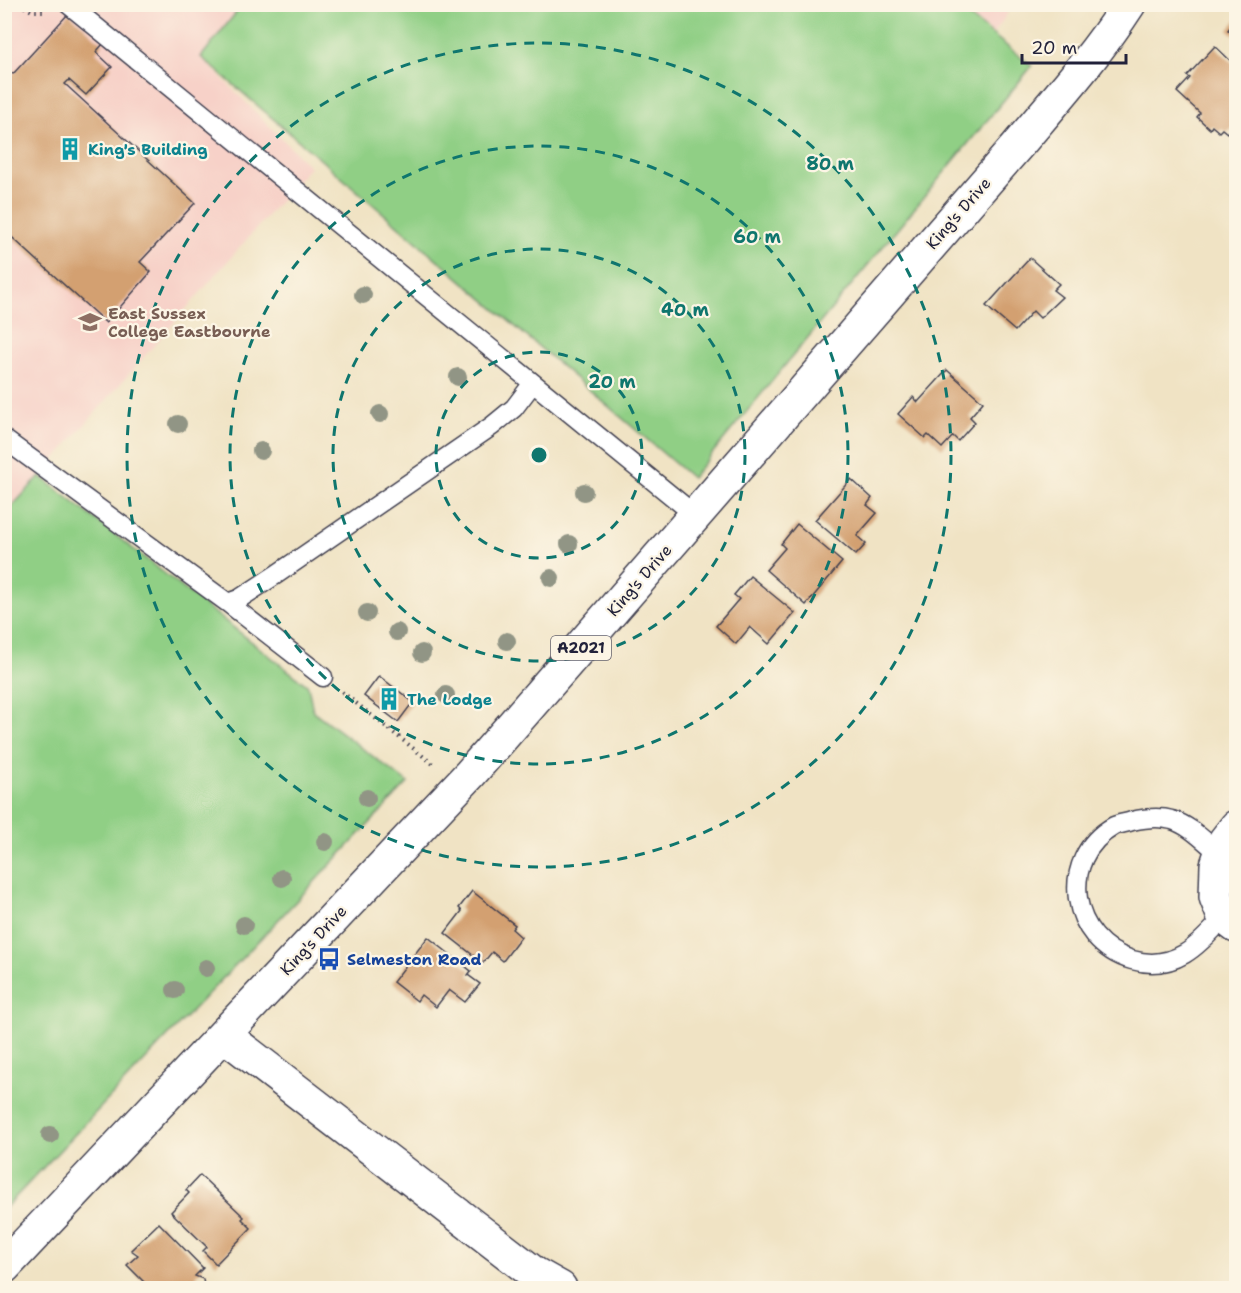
<svg xmlns="http://www.w3.org/2000/svg" width="1241" height="1293" viewBox="0 0 1241 1293" font-family="'Shantell Sans',sans-serif">
<style>
.built{fill:#f7d1c8}
.green{fill:#90cf85;stroke:#597860;stroke-width:1.5}
.building{fill:#d3a071}
.lines{fill:none;stroke-linecap:round;stroke-linejoin:round}
.lane-casing{stroke:#413f50;stroke-width:21}
.street-casing{stroke:#413f50;stroke-width:36}
.primary-casing{stroke:#413f50;stroke-width:36}
.path{stroke:#413f50;stroke-width:4;stroke-dasharray:1.5 4.5;stroke-linecap:butt}
.lane{stroke:#fff;stroke-width:18}
.street{stroke:#fff;stroke-width:33}
.primary{stroke:#fff;stroke-width:33}
.tree{fill:#919585}
.ring{fill:none;stroke:#0f766e;stroke-width:3;stroke-dasharray:10 8}
.labels{text-anchor:middle;stroke-width:4.5;stroke-linejoin:round;paint-order:stroke}
.shield{fill:#fcf5e5;stroke:#63616e;stroke-width:1.5}
.shield-label{font-size:15px;font-weight:bold;fill:#22223b}
.culture-label{font-size:16px;font-weight:bold;fill:#0d838f;stroke:#fcf5e5;text-anchor:start}
.street-label{font-size:16px;fill:#22223b;stroke:#fcf5e5}
.education-label{font-size:16px;font-weight:bold;fill:#785e54;stroke:#fcf5e5;text-anchor:start}
.transit-label{font-size:16px;font-weight:bold;fill:#164399;stroke:#fcf5e5;text-anchor:start}
.centre{fill:#0f766e;stroke:#fcf5e5;stroke-width:3}
.ring-label{font-size:18px;text-anchor:middle;font-weight:bold;fill:#0f766e;stroke:#fcf5e5;stroke-width:4.5;stroke-linejoin:round;paint-order:stroke}
</style>
<rect width="100%" height="100%" fill="#fcf5e5"/>
<filter id="ink" filterUnits="userSpaceOnUse"><feTurbulence type="fractalNoise" baseFrequency=".0167" numOctaves="2"/><feDisplacementMap in="SourceGraphic" scale="12" xChannelSelector="R" yChannelSelector="G"/><feConvolveMatrix kernelMatrix="1 2 1 2 8 2 1 2 1" color-interpolation-filters="sRGB"/></filter>
<filter id="wash" filterUnits="userSpaceOnUse"><feTurbulence type="fractalNoise" baseFrequency=".008" numOctaves="4" result="noise"/><feDisplacementMap in="SourceGraphic" scale="24" xChannelSelector="R" yChannelSelector="G"/><feGaussianBlur stdDeviation="1.35" result="paint"/><feColorMatrix in="noise" values="0 0 0 0 0 0 0 0 0 0 0 0 0 0 0 0 0 1.4 0 .05"/><feComposite in="paint" operator="in"/></filter>
<g filter="url(#wash)">
<rect width="100%" height="100%" fill="#f0e3c4"/>
<!-- built -->
<path class="built" d="M 5,5 L 242,5 L 201,57 L 310,167 L 40,476 L 5,514 Z
M 954,5 L 1013,5 L 993,35 Z"/>
<!-- green -->
<path class="green" d="M 954,4 L 1032,66 L 692,478 L 201,57 L 242,5 Z
M 40,476 L 308,686 L 313,711 L 408,783 L 5,1208 L 5,514 Z"/>
<g id="blocks">
<!-- building -->
<path class="building" d="M 69,13 L 103,44 L 96,52 L 112,67 L 86,95 L 69,80 L 65,84 L 195,203 L 140,262 L 151,272 L 106,323 L 4,230 L 4,66 L 13,74 Z
M 1236,20 L 1236,37 L 1228,30 Z
M 1215,46 L 1236,66 L 1236,123 L 1227,133 L 1222,129 L 1219,132 L 1212,126 L 1210,129 L 1197,117 L 1200,113 L 1177,92 L 1190,78 L 1187,76 Z
M 1030,258 L 1059,284 L 1053,290 L 1062,297 L 1040,318 L 1033,311 L 1015,331 L 986,306 Z
M 947,370 L 983,402 L 970,417 L 975,422 L 958,441 L 953,436 L 942,448 L 928,435 L 925,438 L 898,414 L 913,397 L 918,402 Z
M 851,479 L 872,498 L 867,505 L 877,513 L 857,536 L 866,544 L 856,555 L 815,520 Z
M 797,524 L 842,562 L 806,605 L 766,570 L 785,548 L 781,544 Z
M 750,576 L 795,613 L 769,644 L 750,627 L 736,644 L 716,626 L 739,599 L 734,595 Z
M 379,676 L 413,702 L 398,722 L 364,696 Z
M 472,891 L 515,925 L 512,929 L 521,937 L 503,961 L 492,952 L 483,963 L 445,933 L 462,911 L 459,908 Z
M 428,937 L 471,971 L 468,975 L 480,984 L 465,1002 L 449,990 L 436,1007 L 421,995 L 417,1001 L 393,982 Z
M 200,1175 L 244,1217 L 242,1219 L 251,1228 L 216,1264 L 203,1251 L 207,1247 L 171,1212 L 189,1193 L 186,1190 Z
M 159,1223 L 203,1268 L 195,1276 L 203,1279 L 204,1286 L 201,1288 L 150,1288 L 127,1265 L 138,1255 L 131,1250 Z"/>
</g>
</g>
<g filter="url(#ink)">
<use href="#blocks" fill-opacity="0" stroke="#413f50" stroke-width="1.5"/>
<g class="lines">
<!-- lane casing -->
<g class="lane-casing">
<path id="lane" d="M 68,4 L 695,515
M 4,439 L 228,603 L 239,599 L 277,574 L 492,426 L 514,408 L 533,383
M 228,603 L 323,677
M 1220,854 C 1205,842 1191,826 1172,820 C 1158,816 1145,818 1132,821 C 1126,823 1119,824 1114,826 C 1056,859 1070,942 1132,960 C 1174,972 1199,946 1224,917"/>
</g>
<!-- street casing -->
<g class="street-casing">
<path id="street" d="M 1236,827 L 1225,841 L 1217,865 L 1216,897 L 1224,917 L 1236,926
M 224,1035 L 535,1274 L 560,1288"/>
</g>
<!-- primary casing -->
<g class="primary-casing">
<path id="primary" d="M 4,1267 L 470,774 L 1017,146 C 1056,100 1096,55 1129,4"/>
</g>
<!-- path -->
<path class="path" d="M 19,4 L 32,11 L 43,11
M 342,692 L 433,764"/>
<!-- lane -->
<use href="#lane" class="lane"/>
<!-- street -->
<use href="#street" class="street"/>
<!-- primary -->
<use href="#primary" class="primary"/>
</g>
<!-- trees -->
<g class="tree">
<circle cx="363" cy="295" r="9"/>
<circle cx="458" cy="377" r="9"/>
<circle cx="380" cy="414" r="9"/>
<circle cx="178" cy="424" r="9"/>
<circle cx="261" cy="451" r="9"/>
<circle cx="584" cy="492" r="9"/>
<circle cx="569" cy="544" r="9"/>
<circle cx="551" cy="578" r="9"/>
<circle cx="367" cy="613" r="9"/>
<circle cx="397" cy="632" r="9"/>
<circle cx="507" cy="641" r="9"/>
<circle cx="422" cy="653" r="9"/>
<circle cx="446" cy="695" r="9"/>
<circle cx="367" cy="798" r="9"/>
<circle cx="325" cy="842" r="9"/>
<circle cx="282" cy="878" r="9"/>
<circle cx="244" cy="925" r="9"/>
<circle cx="206" cy="968" r="9"/>
<circle cx="175" cy="990" r="9"/>
<circle cx="50" cy="1135" r="9"/>
</g>
</g>
<!-- distance rings -->
<g class="ring">
<circle cx="539" cy="455" r="103"/>
<circle cx="539" cy="455" r="206"/>
<circle cx="539" cy="455" r="309"/>
<circle cx="539" cy="455" r="412"/>
</g>
<!-- icons -->
<defs>
<g id="building-bare" transform="scale(1.8)"><path d="M-4-6H4V6H1V3H-1V6H-4ZM-2.5-4.3h1.7v1.8h-1.7ZM.8-4.3h1.7v1.8H.8ZM-2.5-1h1.7V.8h-1.7ZM.8-1h1.7V.8H.8Z" fill="#0f9aa8" stroke="#fcf5e5" stroke-width="2.5" paint-order="stroke"/></g>
<g id="university-bare" transform="scale(1.8)"><path d="M0-5L7-2L0 1L-7-2ZM-4 1L0 2.5L4 1V4Q0 6-4 4Z" fill="#8d6e63" stroke="#fcf5e5" stroke-width="2.5" paint-order="stroke"/></g>
<g id="bus-bare" transform="scale(1.8)"><path d="M-5-6H5V4H4V6H2V4H-2V6H-4V4H-5ZM-3.5-4V0h7V-4ZM-3.5 1.2v1.5H-2V1.2ZM2 1.2v1.5H3.5V1.2Z" fill="#1a4fb4" stroke="#fcf5e5" stroke-width="2.5" paint-order="stroke"/></g>
</defs>
<g fill-rule="evenodd">
<use href="#building-bare" x="70" y="149"/>
<use href="#university-bare" x="90" y="322"/>
<use href="#building-bare" x="389" y="699"/>
<use href="#bus-bare" x="329" y="959"/>
</g>
<g class="labels">
<!-- shield labels -->
<rect class="shield" x="551" y="636" width="60" height="24" rx="4.5"/>
<g class="shield-label">
<text x="581" y="653">A2021</text>
</g>
<!-- culture labels -->
<g class="culture-label">
<text x="88" y="155">King's Building</text>
<text x="407" y="705">The Lodge</text>
</g>
<!-- street labels -->
<g class="street-label">
<text transform="translate(958 213) rotate(-49)" y="6">King's Drive</text>
<text transform="translate(639 580) rotate(-49)" y="6">King's Drive</text>
<text transform="translate(313 940) rotate(-47)" y="6">King's Drive</text>
</g>
<!-- education labels -->
<g class="education-label">
<text x="108" y="319">East Sussex<tspan x="108" dy="18">College Eastbourne</tspan></text>
</g>
<!-- transit labels -->
<g class="transit-label">
<text x="347" y="965">Selmeston Road</text>
</g>
</g>
<circle cx="539" cy="455" r="9" class="centre"/>
<g class="ring-label">
<text x="830" y="170">80 m</text>
<text x="757" y="243">60 m</text>
<text x="685" y="316">40 m</text>
<text x="612" y="388">20 m</text>
</g>
<!-- margin -->
<rect width="1241" height="1293" fill="none" stroke="#fcf5e5" stroke-width="24"/>
<!-- scale -->
<path d="M1022 54v9h104v-9" fill="none" stroke="#22223b" stroke-width="3"/>
<text x="1031" y="54" font-size="18" fill="#22223b" stroke="#fcf5e5" stroke-width="4.5" paint-order="stroke">20 m</text>
</svg>
